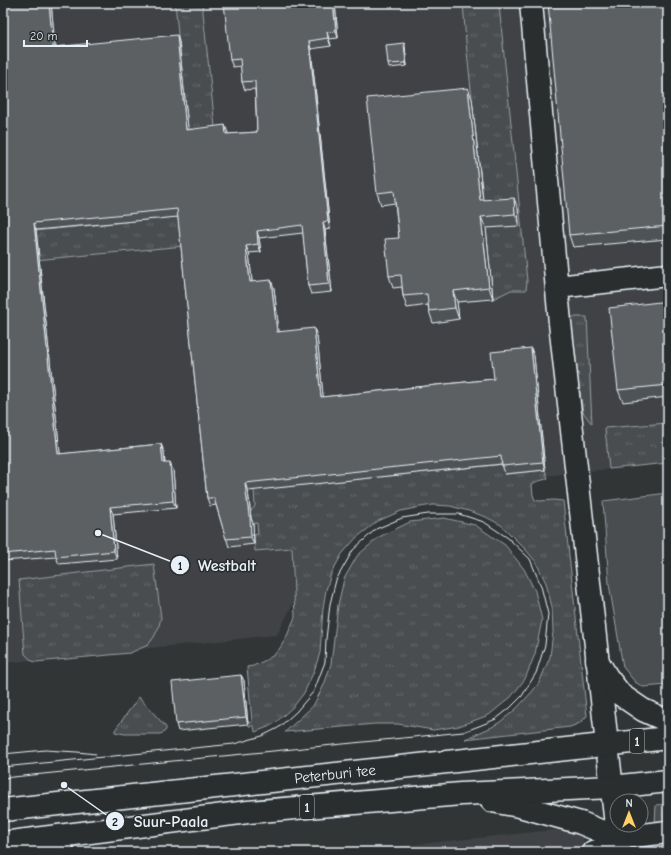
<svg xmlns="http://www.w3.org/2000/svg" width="671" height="855" viewBox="0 0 671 855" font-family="'Comic Neue',sans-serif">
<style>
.built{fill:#3f4244}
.grass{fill:url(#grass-tufts);stroke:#989fa4}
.park{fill:#494d4f;stroke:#989fa4}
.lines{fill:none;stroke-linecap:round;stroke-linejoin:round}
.minor-casing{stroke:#e8f1f8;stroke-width:25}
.highway-casing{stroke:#e8f1f8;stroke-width:25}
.minor{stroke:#2a2d2e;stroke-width:22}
.highway{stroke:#2a2d2e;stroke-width:22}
.tram{stroke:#e8f1f8;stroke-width:1}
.wall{fill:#4f5355;stroke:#e8f1f8}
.shaded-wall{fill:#404345;stroke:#e8f1f8}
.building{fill:#5c6063;stroke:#e8f1f8}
.labels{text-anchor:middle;stroke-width:3;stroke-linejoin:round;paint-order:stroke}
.shield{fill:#2a2d2e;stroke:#afb6bb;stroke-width:1}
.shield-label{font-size:14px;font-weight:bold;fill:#e8f1f8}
.street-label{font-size:15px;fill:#e8f1f8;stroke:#2a2d2e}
.leader{fill:none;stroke:#e8f1f8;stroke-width:1.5}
.callout-dot{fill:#e8f1f8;stroke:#2a2d2e;stroke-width:1.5}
.mark-label{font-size:12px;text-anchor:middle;font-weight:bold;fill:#111}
.callout-label{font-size:16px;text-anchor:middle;font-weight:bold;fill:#e8f1f8;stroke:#2a2d2e;stroke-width:3;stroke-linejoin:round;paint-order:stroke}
</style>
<defs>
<pattern id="grass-tufts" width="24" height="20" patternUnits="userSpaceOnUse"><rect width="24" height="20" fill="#494d4f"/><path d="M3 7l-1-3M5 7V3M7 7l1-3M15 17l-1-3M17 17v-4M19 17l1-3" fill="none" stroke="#636769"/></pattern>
</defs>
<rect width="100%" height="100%" fill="#323536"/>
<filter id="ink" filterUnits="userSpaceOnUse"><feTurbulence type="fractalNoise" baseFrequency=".025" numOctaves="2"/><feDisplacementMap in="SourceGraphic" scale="8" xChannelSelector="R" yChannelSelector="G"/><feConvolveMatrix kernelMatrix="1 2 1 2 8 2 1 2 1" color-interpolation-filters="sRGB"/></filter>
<g filter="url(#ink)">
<!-- built -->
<path class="built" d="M 3,3 L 668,3 L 668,463 L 326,499 L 330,532 L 277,635 L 3,663 Z
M 582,827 L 585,852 L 344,852 Z"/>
<!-- grass -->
<path class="grass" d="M 175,3 L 202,3 L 227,242 L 3,263 L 3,234 L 196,215 Z
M 463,3 L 499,3 L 499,5 L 527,281 L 526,290 L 511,290 L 493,299 L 466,42 Z
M 568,317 L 587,317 L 592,424 L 583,412 Z
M 668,423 L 668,463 L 609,469 L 605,428 Z
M 504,464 L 505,474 L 545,470 L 548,478 C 543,481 536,480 532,485 L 533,495 L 535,500 L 539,501 L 554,500 L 563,501 L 587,716 L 580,723 L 570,727 L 465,739 L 492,727 L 500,722 L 516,709 L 531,693 L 539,683 L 550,657 L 553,632 L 552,607 L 546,583 L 536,562 L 526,550 L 501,525 L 486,517 L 469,511 L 450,506 L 433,505 L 420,507 L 401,511 L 378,521 L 356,538 L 342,554 L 331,574 L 326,590 L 323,608 L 320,653 L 314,671 L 304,693 L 294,706 L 275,723 L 268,727 L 255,732 L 254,726 L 249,726 L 248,723 L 252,722 L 247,667 L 253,666 L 266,660 L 274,655 L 280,648 L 286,638 L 295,617 L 292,548 L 255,551 L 254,535 L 258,534 L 257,523 L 249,524 L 248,515 L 255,506 L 254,490 Z
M 444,518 L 475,525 L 505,545 L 524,569 L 535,591 L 542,620 L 535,654 L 525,679 L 511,697 L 489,715 L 459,726 L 433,730 L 398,724 L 375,724 L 285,732 L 313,706 L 324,685 L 331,664 L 338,605 L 344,579 L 357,556 L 379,537 L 410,522 Z
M 154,564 L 161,618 L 158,629 L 154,637 L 148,645 L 130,653 L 36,662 L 32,661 L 25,654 L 19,580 Z
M 139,697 L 165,726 L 166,728 L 166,730 L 163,733 L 159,734 L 125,734 L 115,732 L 115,730 Z
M 668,804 L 668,823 L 655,824 L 656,805 Z"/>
<!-- park -->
<path class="park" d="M 668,493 L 668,685 L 643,687 L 635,682 L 623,667 L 609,584 L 603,501 Z"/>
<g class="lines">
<!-- minor casing -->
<g class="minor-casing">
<path id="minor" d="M 531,3 L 560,323 L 619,852
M 557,287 L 668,275
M 617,838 L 668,832
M 21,845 L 59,849 L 63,852
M 593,852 L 619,849"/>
</g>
<!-- highway casing -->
<g class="highway-casing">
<g id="highway">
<path d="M 597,660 L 607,677 L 621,695 L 643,710 L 663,719 L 668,719"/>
<path d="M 492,801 L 519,806 L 581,823 L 617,838"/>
<path id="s1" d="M 3,810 L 668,738"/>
<path d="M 3,843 L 248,812 L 461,794 L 612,787 L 668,781"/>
</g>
</g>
<!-- minor -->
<use href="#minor" class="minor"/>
<!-- highway -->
<use href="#highway" class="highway"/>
<!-- tram -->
<path class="tram" d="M 3,754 L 45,750 L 77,752 L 96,754
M 3,767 L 234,744 L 262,736 L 278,728 L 296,712 L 314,691 L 325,662 L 326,639 L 330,604 L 336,580 L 353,550 L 376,529 L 402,518 L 428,514 L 459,514 L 484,522 L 508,538 L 530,559 L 541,586 L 548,614 L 545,645 L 536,673 L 522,696 L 510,708 L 496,719 L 479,726 L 463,732 L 3,778"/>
</g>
<!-- wall -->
<path class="wall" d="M 3,3 L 51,3 L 55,47 L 179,42 L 188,129 L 228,133 L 228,134 L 257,132 L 255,89 L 245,90 L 242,82 L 241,66 L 233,67 L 230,60 L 335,3 L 338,38 L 329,39 L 331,46 L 311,49 L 330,229 L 325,230 L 332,292 L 311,294 L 308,286 L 303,233 L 259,238 L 261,252 L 249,253 L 252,282 L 274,288 L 279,332 L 317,336 L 323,397 L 494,379 L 534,356 L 545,470 L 505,474 L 502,464 L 248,491 L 251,518 L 253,524 L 254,544 L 229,547 L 216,505 L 210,506 L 207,498 L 178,217 L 36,230 L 60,454 L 161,444 L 164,452 L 165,463 L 173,470 L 176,508 L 113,514 L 117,559 L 59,564 L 56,557 L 3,561 Z
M 668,3 L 668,239 L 573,247 L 569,235 Z
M 404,43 L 405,47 L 407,66 L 389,68 L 388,64 Z
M 472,99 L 483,200 L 518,209 L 519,226 L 486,228 L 493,299 L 457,302 L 459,319 L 433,323 L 429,311 L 428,305 L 407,308 L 403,296 L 402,287 L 393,288 L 389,276 L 399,238 L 395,203 L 381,205 L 377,193 Z
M 668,301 L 668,397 L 623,402 L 618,390 Z
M 241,675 L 244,681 L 248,724 L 178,731 L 176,724 Z"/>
<!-- shaded-wall -->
<path class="shaded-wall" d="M 49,3 L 51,3 L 56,55 L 53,47 Z
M 333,3 L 335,3 L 338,38 L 336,31 Z
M 327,32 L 331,46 L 328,38 Z
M 177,35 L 179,42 L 189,137 L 186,130 Z
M 309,41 L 311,49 L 330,229 L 328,221 Z
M 404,43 L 405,47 L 407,66 L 406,63 Z
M 468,88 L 472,99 L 484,212 L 480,200 Z
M 225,125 L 228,133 L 229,142 L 226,134 Z
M 514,198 L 518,209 L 519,226 L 515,214 Z
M 481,217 L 486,228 L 493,299 L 489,287 Z
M 323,222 L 325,230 L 332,292 L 329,284 Z
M 34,223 L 36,230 L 61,462 L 58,454 Z
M 257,231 L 259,238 L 261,252 L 258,244 Z
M 246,246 L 249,253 L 253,290 L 250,282 Z
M 271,280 L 274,288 L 280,340 L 277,332 Z
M 453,291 L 457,302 L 459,319 L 455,308 Z
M 314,328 L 317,336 L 324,405 L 321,397 Z
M 531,348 L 534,356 L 545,470 L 543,462 Z
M 161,444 L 164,452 L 165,471 L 163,463 Z
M 170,463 L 173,470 L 176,508 L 173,501 Z
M 245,483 L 248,491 L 251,518 L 253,524 L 254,544 L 251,537 Z
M 110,507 L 113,514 L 117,559 L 114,551 Z
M 241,675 L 244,681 L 248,724 L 246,717 Z"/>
<!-- building -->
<path class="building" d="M 3,3 L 49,3 L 53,47 L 177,35 L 186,130 L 225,125 L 226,134 L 257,132 L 255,81 L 242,82 L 240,59 L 230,60 L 224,3 L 333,3 L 336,31 L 327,32 L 328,38 L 309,41 L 328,221 L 323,222 L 329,284 L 308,286 L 302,225 L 257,231 L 258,244 L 246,246 L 250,282 L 271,280 L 277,332 L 314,328 L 321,397 L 494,379 L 491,352 L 531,348 L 543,462 L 502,466 L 501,456 L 245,483 L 249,516 L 250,516 L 251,537 L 226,539 L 214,498 L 207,498 L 177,209 L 34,223 L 58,454 L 161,444 L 163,463 L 170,463 L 173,501 L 110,507 L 114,551 L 56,557 L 55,549 L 3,554 Z
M 548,3 L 668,3 L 668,226 L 569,235 Z
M 404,43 L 406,63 L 388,64 L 386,45 Z
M 468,88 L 480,200 L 514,198 L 515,214 L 481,217 L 489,287 L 453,291 L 455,308 L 429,311 L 427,294 L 403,296 L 401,275 L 389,276 L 385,239 L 399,238 L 394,191 L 377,193 L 367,98 Z
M 668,301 L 668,385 L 618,390 L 609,308 Z
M 241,675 L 246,717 L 176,724 L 172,682 Z"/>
</g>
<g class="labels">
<!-- shield labels -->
<g class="shield">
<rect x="630" y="729" width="14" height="24" rx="3"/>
<rect x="300" y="795" width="14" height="24" rx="3"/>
</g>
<g class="shield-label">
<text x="637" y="746">1</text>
<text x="307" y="812">1</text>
</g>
<!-- street labels -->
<g class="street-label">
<text dy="5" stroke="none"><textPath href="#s1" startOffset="334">Peterburi tee</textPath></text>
</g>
</g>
<!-- callouts -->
<path class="leader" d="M98 533L180 565M64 785L115 821"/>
<g class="callout-dot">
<circle cx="98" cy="533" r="4"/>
<circle cx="64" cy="785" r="4"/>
<circle cx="180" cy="565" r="10"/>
<circle cx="115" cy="821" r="10"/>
</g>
<g class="mark-label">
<text x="180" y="570">1</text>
<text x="115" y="826">2</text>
</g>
<g class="callout-label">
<text x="227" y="571">Westbalt</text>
<text x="171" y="827">Suur-Paala</text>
</g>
<!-- margin -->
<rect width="671" height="855" fill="none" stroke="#2a2d2e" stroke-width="16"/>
<rect x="8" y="8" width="655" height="839" fill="none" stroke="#e8f1f8" stroke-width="1.5" filter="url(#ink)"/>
<!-- north arrow -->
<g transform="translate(629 813)"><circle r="19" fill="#2a2d2e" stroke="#767b7f"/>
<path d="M0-3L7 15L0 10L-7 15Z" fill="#ffd166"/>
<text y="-6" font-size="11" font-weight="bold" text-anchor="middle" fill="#e8f1f8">N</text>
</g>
<!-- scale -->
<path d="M24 40v6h63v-6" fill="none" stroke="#e8f1f8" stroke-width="2"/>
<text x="30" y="40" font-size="12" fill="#e8f1f8" stroke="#2a2d2e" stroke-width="3" paint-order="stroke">20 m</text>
</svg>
